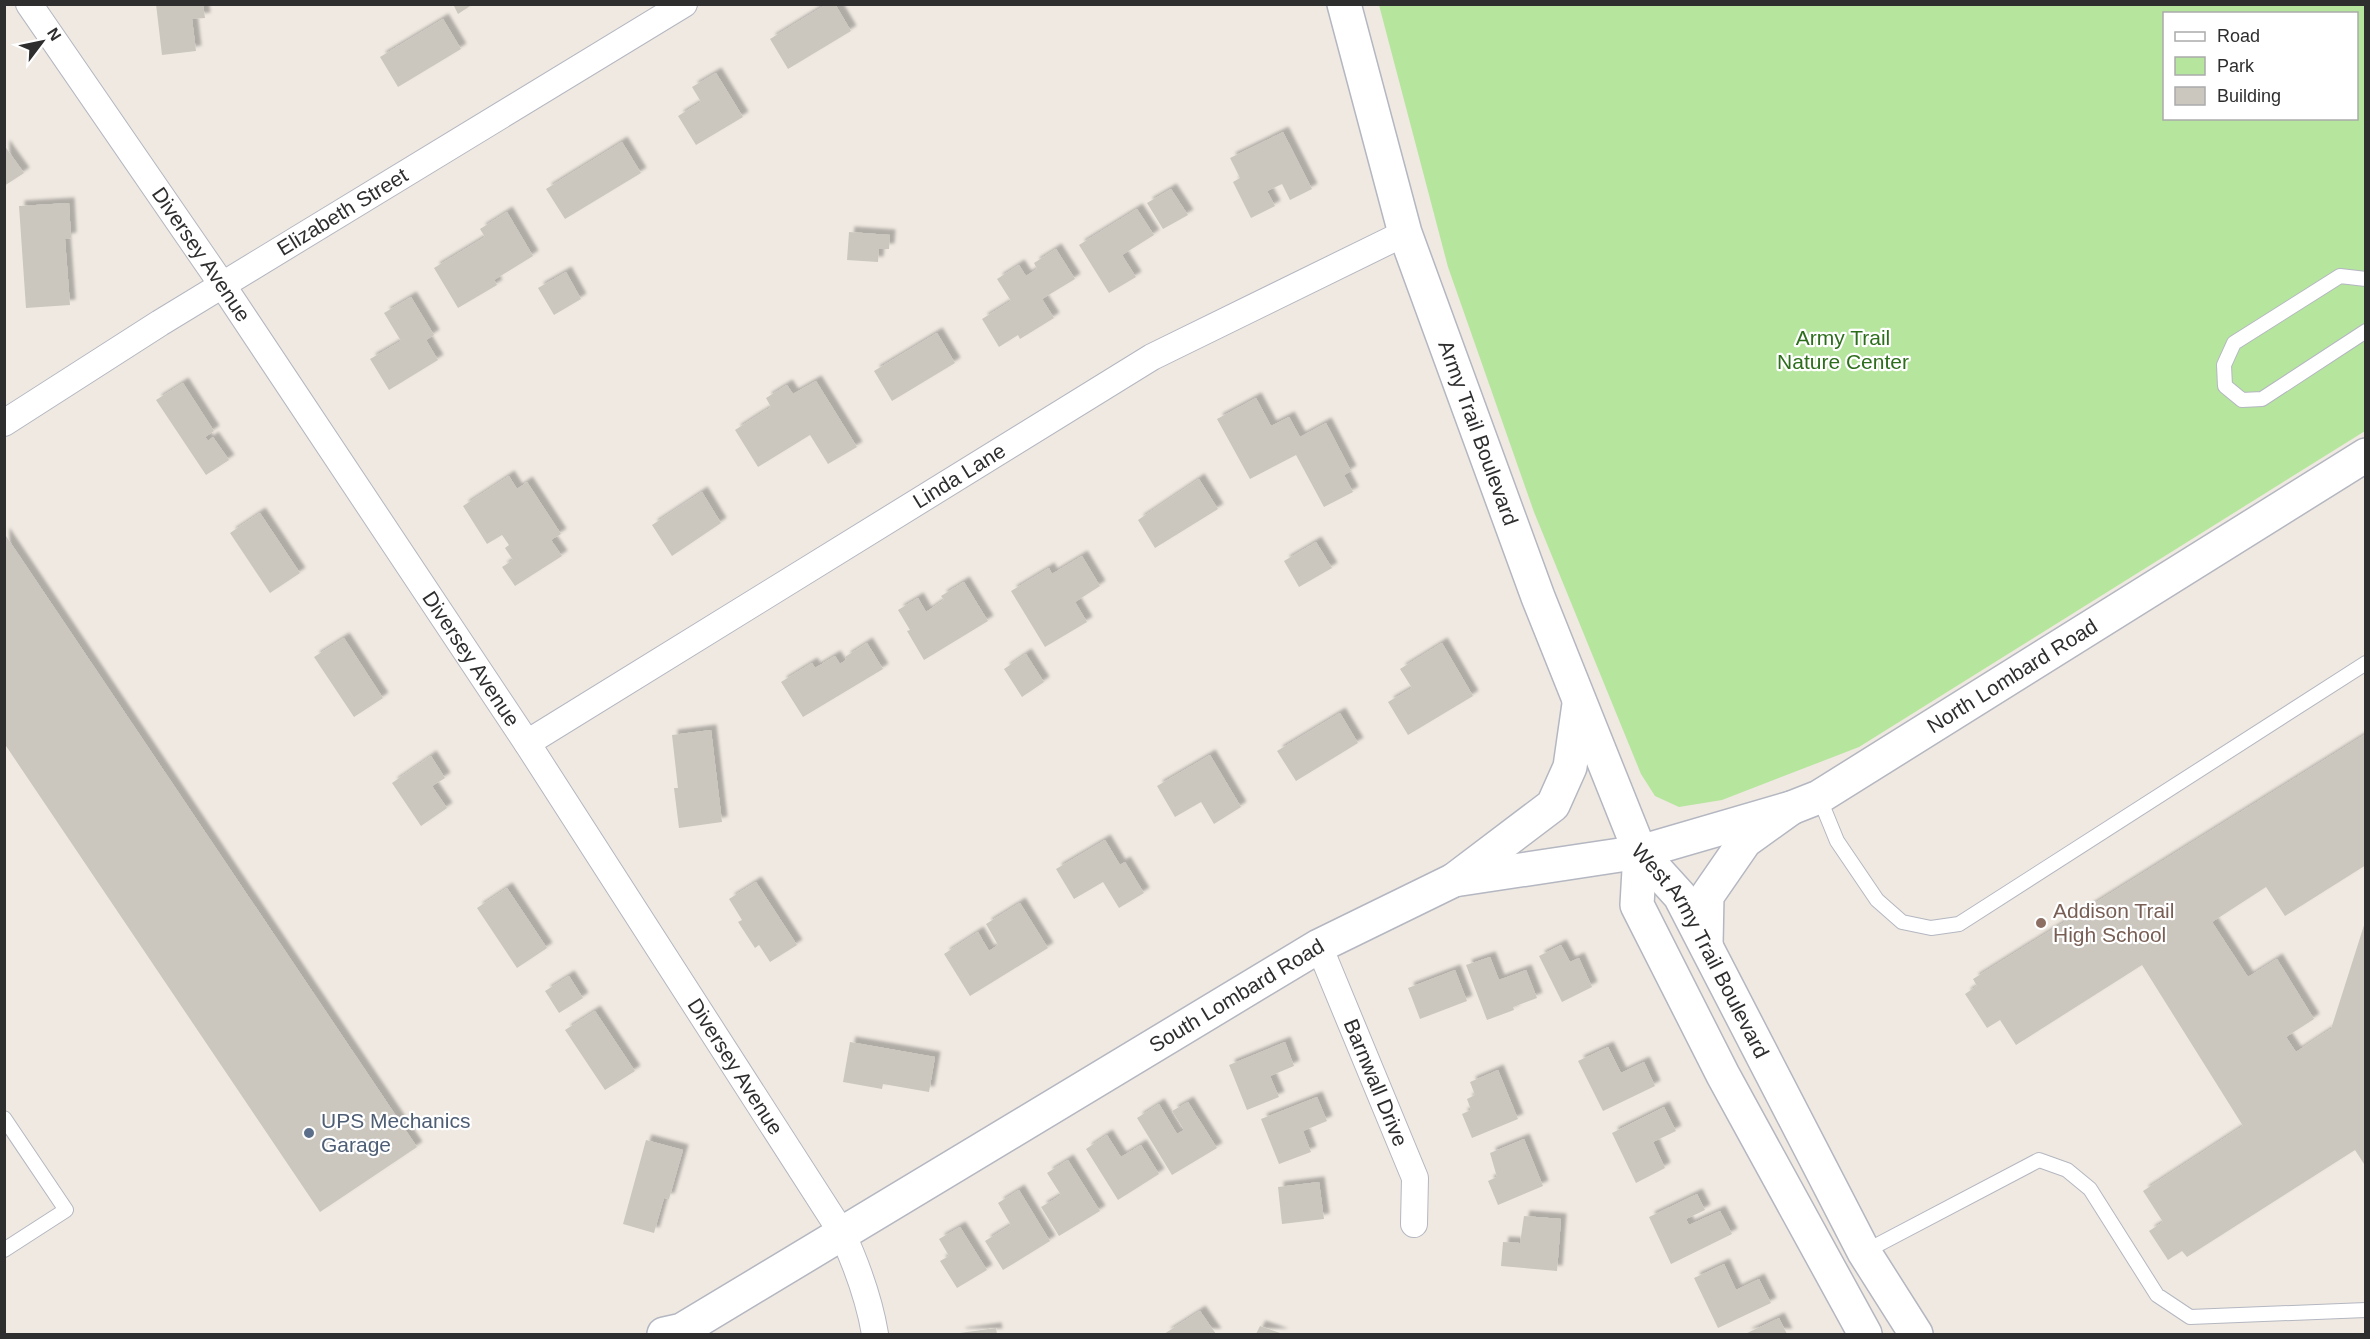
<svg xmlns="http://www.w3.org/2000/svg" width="2370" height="1339" viewBox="0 0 2370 1339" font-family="Arial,sans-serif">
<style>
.green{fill:#b6e59e;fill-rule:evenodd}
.building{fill:#cbc7bf;filter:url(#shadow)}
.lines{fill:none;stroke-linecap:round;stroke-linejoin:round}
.service-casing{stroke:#b4b7c1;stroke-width:16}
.minor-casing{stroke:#b4b7c1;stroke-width:28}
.tertiary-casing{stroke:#b4b7c1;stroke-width:36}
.secondary-casing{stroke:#b4b7c1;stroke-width:36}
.service{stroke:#fff;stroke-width:14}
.minor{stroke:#fff;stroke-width:26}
.tertiary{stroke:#fff;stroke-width:33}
.secondary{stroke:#fff;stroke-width:33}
.education-dot{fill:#8d6e63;stroke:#fff;stroke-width:2}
.service-dot{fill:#5c6f8a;stroke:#fff;stroke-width:2}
.labels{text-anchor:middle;stroke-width:4.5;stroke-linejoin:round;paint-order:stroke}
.street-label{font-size:21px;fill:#2e2e2e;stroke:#fff}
.park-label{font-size:21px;fill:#2c6e1b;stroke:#fff}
.education-label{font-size:21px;fill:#785e54;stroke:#fff;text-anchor:start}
.service-label{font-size:21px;fill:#4e5e75;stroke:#fff;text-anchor:start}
</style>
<defs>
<filter id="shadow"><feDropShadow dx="5.5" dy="-5.5" stdDeviation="1.5" flood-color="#0004"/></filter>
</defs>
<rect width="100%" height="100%" fill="#efe9e1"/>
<!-- green -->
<path class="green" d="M 1379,5 L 2365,5 L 2365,431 L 1859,747 L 1722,800 L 1679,807 L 1655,796 L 1641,774 L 1534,512 L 1448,267 ZM 2164,14 L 2356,14 L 2356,118 L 2164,118 Z"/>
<!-- building -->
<path class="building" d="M 156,4 L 203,4 L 205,18 L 192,19 L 196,51 L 162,55 Z
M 453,4 L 473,4 L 458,14 Z
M 827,4 L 835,4 L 851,31 L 788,69 L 770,39 Z
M 443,19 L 461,49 L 398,87 L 380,57 Z
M 716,73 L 743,117 L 696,145 L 678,116 L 701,102 L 692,87 Z
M 1283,132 L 1312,189 L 1290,200 L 1282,184 L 1267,191 L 1275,206 L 1251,218 L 1233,182 L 1240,178 L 1230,158 Z
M 622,142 L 641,173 L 565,219 L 546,189 Z
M 4,145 L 24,173 L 4,186 Z
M 1171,189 L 1188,215 L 1163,229 L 1147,203 Z
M 69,203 L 71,238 L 65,239 L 70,305 L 26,308 L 19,206 Z
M 1137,209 L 1154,235 L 1122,255 L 1136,277 L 1109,293 L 1079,245 Z
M 507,212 L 533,256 L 494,280 L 497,285 L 458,308 L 434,268 L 485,237 L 480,229 Z
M 849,232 L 890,235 L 889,249 L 879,249 L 878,262 L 847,260 Z
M 1056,249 L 1075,279 L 1042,299 L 1054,318 L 1020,339 L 1018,335 L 999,347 L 982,319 L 1011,301 L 997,279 L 1019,265 L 1026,276 L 1037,269 L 1034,263 Z
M 566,272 L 581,299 L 554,315 L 538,288 Z
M 411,297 L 434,335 L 426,340 L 438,360 L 389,390 L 370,359 L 401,341 L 384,313 Z
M 937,333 L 955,363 L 892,401 L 874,371 Z
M 816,381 L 857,447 L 828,464 L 810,435 L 758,467 L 735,430 L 771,407 L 766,398 L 787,385 L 793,394 Z
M 183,383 L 214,431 L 205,437 L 208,441 L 213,437 L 229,460 L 206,475 L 156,400 Z
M 1256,398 L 1271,426 L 1289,417 L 1300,437 L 1326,423 L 1351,471 L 1344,475 L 1353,492 L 1324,507 L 1296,455 L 1250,479 L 1217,419 Z
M 509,476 L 517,489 L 527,482 L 561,534 L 551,540 L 562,556 L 515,586 L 502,567 L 513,560 L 505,548 L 509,545 L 502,535 L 487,544 L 463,506 Z
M 1199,479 L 1218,509 L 1155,548 L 1138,520 Z
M 702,492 L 721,523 L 672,556 L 652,525 Z
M 260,513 L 300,573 L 270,593 L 230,533 Z
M 4,533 L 417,1147 L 320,1212 L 4,743 Z
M 1316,542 L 1332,568 L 1299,587 L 1284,561 Z
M 1082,556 L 1100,586 L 1075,602 L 1087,622 L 1045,647 L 1011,591 L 1049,568 L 1052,574 Z
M 964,582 L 988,621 L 924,660 L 907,631 L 910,630 L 898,610 L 918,598 L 926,612 L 944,600 L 941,596 Z
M 344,638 L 383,698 L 354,717 L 314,657 Z
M 867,643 L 883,669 L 803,717 L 781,682 L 812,663 L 815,668 L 835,656 L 840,664 L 846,660 L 845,657 Z
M 1442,643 L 1473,696 L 1408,735 L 1388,702 L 1412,688 L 1400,669 Z
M 1026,654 L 1044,682 L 1022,697 L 1004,669 Z
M 1340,713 L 1358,743 L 1296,781 L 1277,751 Z
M 711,730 L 722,822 L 679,828 L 674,788 L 678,788 L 672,735 Z
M 2366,734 L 2366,865 L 2285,916 L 2266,887 L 2212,922 L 2248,977 L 2277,959 L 2314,1019 L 2286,1037 L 2296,1052 L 2331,1029 L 2366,919 L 2366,1167 L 2355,1150 L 2187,1257 L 2182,1251 L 2168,1260 L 2149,1231 L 2163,1222 L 2143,1191 L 2243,1126 L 2142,965 L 2016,1045 L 2000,1020 L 1987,1028 L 1965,994 L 1977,986 L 1973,979 Z
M 1210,755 L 1241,807 L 1214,824 L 1201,802 L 1175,817 L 1157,786 Z
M 431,756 L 445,778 L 432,786 L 447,808 L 421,826 L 392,783 Z
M 1105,840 L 1120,865 L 1125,862 L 1144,893 L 1119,908 L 1103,882 L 1074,899 L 1056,869 Z
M 756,882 L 797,945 L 770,962 L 759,945 L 755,948 L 738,922 L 742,920 L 729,899 Z
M 507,888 L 547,948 L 517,968 L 477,908 Z
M 1020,903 L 1048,948 L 970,996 L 944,954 L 978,932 L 989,951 L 998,945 L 986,924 Z
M 1561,945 L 1570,962 L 1579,958 L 1592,987 L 1562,1002 L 1539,956 Z
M 1490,957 L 1499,980 L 1526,970 L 1537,998 L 1513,1007 L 1514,1010 L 1487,1020 L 1466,965 Z
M 1455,970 L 1467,1001 L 1420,1019 L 1408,988 Z
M 569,976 L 583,998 L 559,1013 L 545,991 Z
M 595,1011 L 635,1071 L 605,1090 L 565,1030 Z
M 850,1042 L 935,1057 L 929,1092 L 883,1084 L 882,1089 L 843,1082 Z
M 1285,1042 L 1294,1066 L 1270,1076 L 1279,1097 L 1247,1110 L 1229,1065 Z
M 1608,1047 L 1621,1073 L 1644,1062 L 1655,1086 L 1603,1111 L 1578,1061 Z
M 1498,1070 L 1518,1119 L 1472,1138 L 1462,1114 L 1471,1110 L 1467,1099 L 1475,1095 L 1470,1082 Z
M 1317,1097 L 1327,1121 L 1303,1131 L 1311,1152 L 1279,1164 L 1261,1119 Z
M 1188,1102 L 1217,1148 L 1172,1175 L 1137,1118 L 1159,1104 L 1177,1134 L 1184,1130 L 1172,1111 Z
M 1664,1107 L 1676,1131 L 1653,1142 L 1665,1168 L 1636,1183 L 1612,1133 Z
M 1107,1135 L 1121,1157 L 1141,1145 L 1159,1174 L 1118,1200 L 1086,1149 Z
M 1524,1139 L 1543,1186 L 1498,1205 L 1488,1181 L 1497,1177 L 1490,1153 Z
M 646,1140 L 683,1150 L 669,1199 L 664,1198 L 654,1233 L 623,1224 Z
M 1068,1160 L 1100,1211 L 1059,1236 L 1041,1207 L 1061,1195 L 1047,1173 Z
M 1319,1182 L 1324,1219 L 1282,1224 L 1278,1187 Z
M 1019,1190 L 1050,1241 L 1003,1270 L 985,1241 L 1011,1225 L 998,1203 Z
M 1697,1194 L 1705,1210 L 1686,1219 L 1689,1225 L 1720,1211 L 1732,1234 L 1671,1264 L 1649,1217 Z
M 1524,1216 L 1561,1219 L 1557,1271 L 1501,1266 L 1503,1242 L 1520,1243 Z
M 960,1227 L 987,1270 L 957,1288 L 940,1261 L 949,1256 L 939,1239 Z
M 1724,1264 L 1736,1290 L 1759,1279 L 1771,1303 L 1718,1328 L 1694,1278 Z
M 1200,1311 L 1216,1334 L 1164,1334 Z
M 1779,1318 L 1787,1334 L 1745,1334 Z
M 1260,1326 L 1283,1334 L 1256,1334 Z
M 996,1328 L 997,1334 L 960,1334 L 960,1333 Z"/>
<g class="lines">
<!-- service casing -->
<g class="service-casing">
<path id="service" d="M 2366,279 L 2340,276 L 2234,343 L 2224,365 L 2225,386 L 2242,400 L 2262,399 L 2366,331
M 1819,797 L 1837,841 L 1877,900 L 1902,922 L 1931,928 L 1959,924 L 2366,663
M 4,1118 L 66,1210 L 4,1250
M 1864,1252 L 2039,1160 L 2067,1170 L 2090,1189 L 2157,1295 L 2190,1317 L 2366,1310"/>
</g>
<!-- minor casing -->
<g class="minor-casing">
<g id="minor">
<path id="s1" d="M 29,4 L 223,286 L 527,743 L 842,1233 C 857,1266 869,1298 875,1334"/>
<path id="s2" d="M 4,423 L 160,323 L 684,4"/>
<path id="s3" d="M 527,743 L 1152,357 L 1405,233"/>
<path id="s4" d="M 1319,946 L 1415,1178 L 1414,1224"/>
</g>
</g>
<!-- tertiary casing -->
<g class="tertiary-casing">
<g id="tertiary">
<path id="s5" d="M 664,1334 L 682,1330 L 1319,946 L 1454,880 L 1640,852 L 1791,808 L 1819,797 L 2366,455"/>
</g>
</g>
<!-- secondary casing -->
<g class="secondary-casing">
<g id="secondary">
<path id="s6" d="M 1344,4 L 1405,233 L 1538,597 L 1640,852 L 1680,896 L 1864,1252 L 1916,1334"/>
<path d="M 1640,852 L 1637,905 L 1723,1075 L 1865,1334"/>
<path d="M 1454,880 L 1553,805 L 1570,767 L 1579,704"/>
<path d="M 1706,944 L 1707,896 L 1745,841 L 1791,808"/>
</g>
</g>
<!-- service -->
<use href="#service" class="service"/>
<!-- minor -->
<use href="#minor" class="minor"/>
<!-- tertiary -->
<use href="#tertiary" class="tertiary"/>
<!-- secondary -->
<use href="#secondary" class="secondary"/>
</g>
<!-- markers -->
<circle class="education-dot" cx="2041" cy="923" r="6"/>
<circle class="service-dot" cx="309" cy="1133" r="6"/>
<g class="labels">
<!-- street labels -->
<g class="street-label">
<text dy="7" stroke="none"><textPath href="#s2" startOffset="399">Elizabeth Street</textPath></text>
<text dy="7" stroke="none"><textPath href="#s1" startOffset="304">Diversey Avenue</textPath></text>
<text dy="7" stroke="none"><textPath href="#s6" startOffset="450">Army Trail Boulevard</textPath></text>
<text dy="7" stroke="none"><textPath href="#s3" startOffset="508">Linda Lane</textPath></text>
<text dy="7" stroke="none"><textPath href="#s1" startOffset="790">Diversey Avenue</textPath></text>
<text dy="7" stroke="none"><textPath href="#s5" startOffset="1516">North Lombard Road</textPath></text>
<text dy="7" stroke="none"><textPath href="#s6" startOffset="1016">West Army Trail Boulevard</textPath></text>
<text dy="7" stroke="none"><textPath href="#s5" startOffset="666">South Lombard Road</textPath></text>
<text dy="7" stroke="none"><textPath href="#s1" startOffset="1276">Diversey Avenue</textPath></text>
<text dy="7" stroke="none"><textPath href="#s4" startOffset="148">Barnwall Drive</textPath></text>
</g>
<!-- park labels -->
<g class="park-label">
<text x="1843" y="345">Army Trail<tspan x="1843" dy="24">Nature Center</tspan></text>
</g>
<!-- education labels -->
<g class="education-label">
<text x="2053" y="918">Addison Trail<tspan x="2053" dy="24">High School</tspan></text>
</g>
<!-- service labels -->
<g class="service-label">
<text x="321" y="1128">UPS Mechanics<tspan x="321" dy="24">Garage</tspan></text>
</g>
</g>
<!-- border -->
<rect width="2370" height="1339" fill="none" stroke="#2e2e2e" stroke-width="12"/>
<!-- legend -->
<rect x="2163" y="12" width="195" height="108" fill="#ffffff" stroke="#ababab" stroke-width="1.5"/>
<rect x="2175" y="32" width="30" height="9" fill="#ffffff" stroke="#ababab" stroke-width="1.5"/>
<text x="2217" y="42" font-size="18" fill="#2e2e2e">Road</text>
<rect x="2175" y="57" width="30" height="18" fill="#b6e59e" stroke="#ababab" stroke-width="1.5"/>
<text x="2217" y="72" font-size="18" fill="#2e2e2e">Park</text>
<rect x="2175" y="87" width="30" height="18" fill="#cbc7bf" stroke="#ababab" stroke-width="1.5"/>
<text x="2217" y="102" font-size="18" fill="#2e2e2e">Building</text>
<!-- north arrow -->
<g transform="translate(42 42) rotate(58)" stroke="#ffffff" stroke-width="4.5" paint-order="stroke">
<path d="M0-4.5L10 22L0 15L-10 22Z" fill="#2e2e2e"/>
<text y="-9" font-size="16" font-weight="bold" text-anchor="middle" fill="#2e2e2e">N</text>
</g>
</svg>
